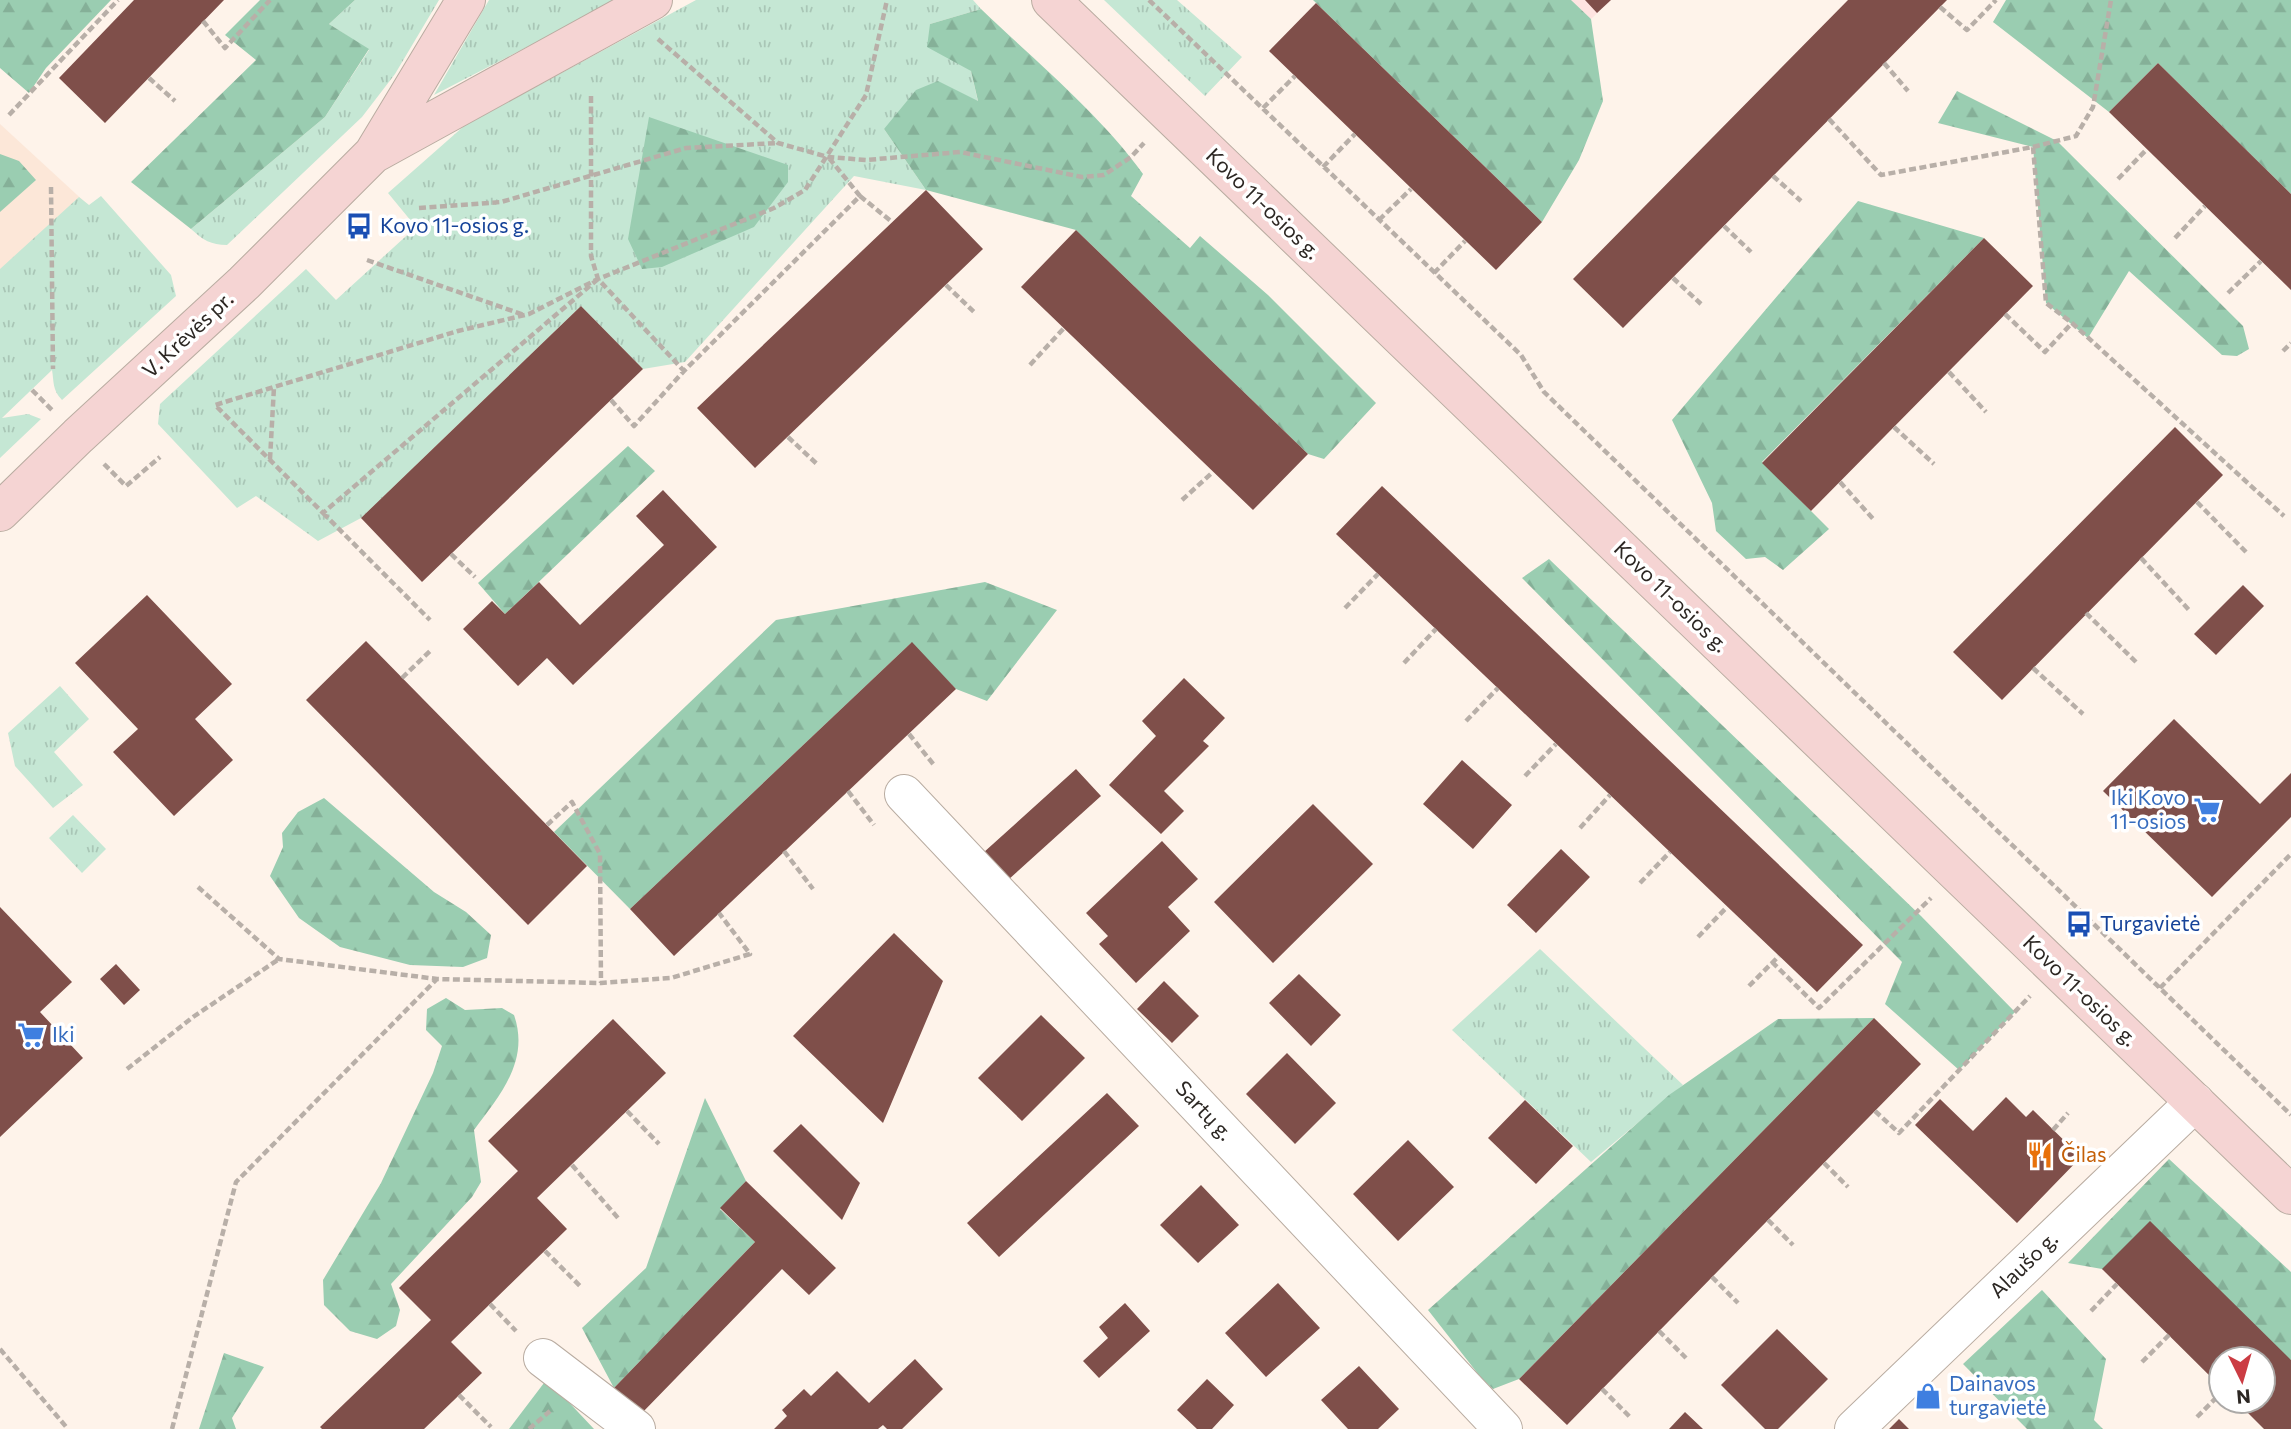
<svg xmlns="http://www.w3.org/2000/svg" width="2291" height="1429" viewBox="0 0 2291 1429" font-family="Commissioner,sans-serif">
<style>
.industrial{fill:#ffe4e1}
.education{fill:#fce7d8}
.grass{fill:url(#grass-tufts)}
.forest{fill:url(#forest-firs)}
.building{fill:#7f4f4a}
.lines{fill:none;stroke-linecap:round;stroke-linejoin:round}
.minor-casing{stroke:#b9aca1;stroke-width:40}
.secondary-casing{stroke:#b9aca1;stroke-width:40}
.path{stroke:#b8afa8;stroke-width:4.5;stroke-dasharray:7 3.5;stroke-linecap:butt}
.minor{stroke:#fff;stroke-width:38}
.secondary{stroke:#f5d4d3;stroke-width:38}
.labels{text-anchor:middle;stroke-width:7;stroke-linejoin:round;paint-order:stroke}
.street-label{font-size:21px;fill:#2c2723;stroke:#fff}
.transit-label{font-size:21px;fill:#164399;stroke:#fff;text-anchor:start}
.shop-label{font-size:21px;fill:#366cbe;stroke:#fff;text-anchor:start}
.food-label{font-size:21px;fill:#c56008;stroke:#fff;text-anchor:start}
</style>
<defs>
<pattern id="grass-tufts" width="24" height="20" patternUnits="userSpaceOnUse" patternTransform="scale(1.75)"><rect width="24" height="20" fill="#c5e7d4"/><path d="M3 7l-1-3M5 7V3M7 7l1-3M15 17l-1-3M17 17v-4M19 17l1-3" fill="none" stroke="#a9c6b6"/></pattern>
<pattern id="forest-firs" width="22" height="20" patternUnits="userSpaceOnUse" patternTransform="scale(1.75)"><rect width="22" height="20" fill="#9acdb1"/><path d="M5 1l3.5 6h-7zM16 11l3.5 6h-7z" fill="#85b098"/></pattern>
</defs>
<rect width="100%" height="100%" fill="#fef3ea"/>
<!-- industrial -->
<path class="industrial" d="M 1571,0 L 1611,0 L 1591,19 Z"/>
<!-- education -->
<path class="education" d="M 0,124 L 139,252 L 0,388 Z"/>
<!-- grass -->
<path class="grass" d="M 355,0 L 439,0 L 395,74 L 362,117 L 227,245 C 211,245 203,240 191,229 L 325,117 L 369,50 L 329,24 Z
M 489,0 L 618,0 L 434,95 Z
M 696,0 L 973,0 L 981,9 L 930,24 L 971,71 L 978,102 L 884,129 L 926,190 L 854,176 L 685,362 L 643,369 L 581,306 L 361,518 L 318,541 L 256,496 L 237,508 L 158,424 L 160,404 L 306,269 L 336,300 L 416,227 L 388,193 L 464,126 Z
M 1104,0 L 1177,0 L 1242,57 L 1205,96 Z
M 101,196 L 171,275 L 176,296 L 62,400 C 52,390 54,381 52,370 L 2,418 L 28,414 L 41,419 L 0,458 L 0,269 L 79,197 L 89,205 Z
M 60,686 L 89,719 L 54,752 L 83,785 L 53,808 L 15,766 L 8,733 Z
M 73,815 L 106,849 L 82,873 L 49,838 Z
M 1540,949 L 1683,1085 L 1591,1162 L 1452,1030 Z"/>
<!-- forest -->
<path class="forest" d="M 0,0 L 111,0 L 46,68 L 29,93 L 0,68 Z
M 260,0 L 355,0 L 329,24 L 369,49 L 325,117 L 191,229 L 131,182 L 256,60 L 225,35 Z
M 1313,0 L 1571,0 L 1591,19 L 1603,101 L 1579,160 L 1542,222 Z
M 2006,0 L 2291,0 L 2291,194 L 2158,63 L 2109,112 L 1993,22 Z
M 981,9 C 1033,59 1101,115 1143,174 L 1131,196 L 1190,248 L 1200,236 L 1268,295 L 1376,403 L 1324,459 L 1308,454 L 1076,230 L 926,190 L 884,129 L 916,90 L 938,81 L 978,101 L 971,71 L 927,47 L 930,24 Z
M 1957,91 L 2057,141 L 2243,326 L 2249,349 L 2237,356 L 2222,355 L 2129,271 L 2088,338 L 2046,303 L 2033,147 L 1938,123 Z
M 649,117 L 788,165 L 788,182 L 754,227 L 662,267 L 642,269 L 628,239 Z
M 0,154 L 19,161 L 36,180 L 0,212 Z
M 1858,201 L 1984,238 L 1762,462 L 1829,529 L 1783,570 L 1765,557 L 1746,559 L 1716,531 L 1712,503 L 1672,420 Z
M 628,446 L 655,471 L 505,614 L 478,583 Z
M 1549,559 L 1921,916 L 2015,1012 L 1959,1070 L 1885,1004 L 1902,962 L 1522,578 Z
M 985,582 L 1057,610 L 987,701 L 956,689 L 911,643 L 630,909 L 554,832 L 776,620 Z
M 324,798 L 434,892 L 466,912 L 491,935 L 487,958 L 463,967 L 410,965 L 340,947 L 299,918 L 270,876 L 283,847 L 282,833 L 298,812 Z
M 446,998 L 465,1010 L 502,1008 L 514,1015 C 530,1061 500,1095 474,1130 L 481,1182 L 472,1197 L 391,1284 L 400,1310 L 396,1326 L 377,1339 L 350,1331 L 324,1305 L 323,1280 L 381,1183 L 433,1073 L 442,1046 L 426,1030 L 427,1009 Z
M 1874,1018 L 1519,1379 L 1493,1389 L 1482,1379 L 1428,1310 L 1669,1095 L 1778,1019 Z
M 705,1098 L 746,1181 L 720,1209 L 755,1242 L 614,1388 L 582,1328 L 646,1268 Z
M 2169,1159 L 2291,1272 L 2291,1360 L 2102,1269 L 2068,1263 Z
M 2042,1290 L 2106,1359 L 2094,1420 L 2103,1429 L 2027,1429 L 1963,1364 Z
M 224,1353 L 264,1367 L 232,1418 L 236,1429 L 199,1429 Z
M 547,1379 L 594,1429 L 509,1429 Z"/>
<!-- building -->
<path class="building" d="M 134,0 L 224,0 L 105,123 L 59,78 Z
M 1585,0 L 1611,0 L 1597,13 Z
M 1848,0 L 1947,0 L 1623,328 L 1573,279 Z
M 1316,3 L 1542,222 L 1496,270 L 1269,51 Z
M 2158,63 L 2291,194 L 2291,290 L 2109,112 Z
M 926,190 L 983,249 L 755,468 L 697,408 Z
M 1076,230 L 1308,454 L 1253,510 L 1021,287 Z
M 1984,238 L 2033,286 L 1811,511 L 1762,463 Z
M 581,306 L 643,369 L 422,582 L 361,518 Z
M 2175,427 L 2223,475 L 2002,700 L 1953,652 Z
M 1382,486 L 1863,945 L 1817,992 L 1336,534 Z
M 663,490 L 717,547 L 573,685 L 547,658 L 518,686 L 463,629 L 492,601 L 505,614 L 539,582 L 580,625 L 664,545 L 636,516 Z
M 2243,585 L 2264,606 L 2216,655 L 2194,634 Z
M 147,595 L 232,684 L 195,719 L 233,760 L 174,816 L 113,752 L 138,729 L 75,663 Z
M 366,641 L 587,866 L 528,925 L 306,700 Z
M 912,642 L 956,689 L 674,956 L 630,909 Z
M 1184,678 L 1225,718 L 1203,741 L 1209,746 L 1164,791 L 1184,811 L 1161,834 L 1109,785 L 1156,736 L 1142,721 Z
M 2174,719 L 2260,804 L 2291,773 L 2291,817 L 2212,897 L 2103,791 Z
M 1462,760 L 1512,805 L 1473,849 L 1423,804 Z
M 1076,769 L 1101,796 L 1008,880 L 983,853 Z
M 1313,804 L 1373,864 L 1273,963 L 1214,902 Z
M 1162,841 L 1198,879 L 1168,907 L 1190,931 L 1136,983 L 1099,944 L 1108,936 L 1086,913 Z
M 1561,849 L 1590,877 L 1536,933 L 1507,905 Z
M 0,907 L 72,982 L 40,1012 L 83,1058 L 0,1137 Z
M 894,933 L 943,981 L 883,1123 L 793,1036 Z
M 116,964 L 140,990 L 124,1005 L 100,979 Z
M 1299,974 L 1341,1015 L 1311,1046 L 1269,1003 Z
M 1164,981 L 1199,1016 L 1172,1043 L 1137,1009 Z
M 1041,1015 L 1085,1058 L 1022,1121 L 978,1078 Z
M 1874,1018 L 1921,1064 L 1567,1425 L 1519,1379 Z
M 613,1019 L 666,1073 L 537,1198 L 567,1229 L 451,1342 L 482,1373 L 424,1429 L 322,1429 L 320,1427 L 431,1320 L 399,1288 L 518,1171 L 488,1141 Z
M 1287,1053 L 1336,1103 L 1295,1144 L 1246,1094 Z
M 1107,1093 L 1139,1126 L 999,1257 L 967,1223 Z
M 2006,1097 L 2026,1117 L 2033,1110 L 2081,1157 L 2017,1223 L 1915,1125 L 1940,1099 L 1973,1131 Z
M 1525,1100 L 1573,1146 L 1536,1184 L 1488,1138 Z
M 801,1124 L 860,1183 L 842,1220 L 773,1151 Z
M 1408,1140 L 1454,1187 L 1398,1241 L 1353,1194 Z
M 746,1181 L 836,1268 L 809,1295 L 782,1269 L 641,1414 L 614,1388 L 755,1242 L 720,1208 Z
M 1201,1185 L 1239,1225 L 1198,1263 L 1160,1225 Z
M 2150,1221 L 2291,1360 L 2291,1429 L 2264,1429 L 2236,1401 L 2263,1401 L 2263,1359 L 2221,1359 L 2221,1387 L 2102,1269 Z
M 1278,1283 L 1320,1328 L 1266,1377 L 1225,1333 Z
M 1125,1303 L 1150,1331 L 1099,1378 L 1083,1361 L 1108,1338 L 1099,1327 Z
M 1777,1329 L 1828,1379 L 1778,1429 L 1765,1429 L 1721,1385 Z
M 915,1359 L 943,1389 L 902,1429 L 887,1429 L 883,1425 L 878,1429 L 774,1429 L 787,1416 L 782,1410 L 804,1389 L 811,1396 L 837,1371 L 869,1403 Z
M 1359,1366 L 1399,1409 L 1378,1429 L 1348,1429 L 1321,1400 Z
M 1207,1379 L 1234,1405 L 1212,1429 L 1197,1429 L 1177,1410 Z
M 1685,1412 L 1703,1429 L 1669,1429 Z
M 1899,1419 L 1909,1429 L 1889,1429 Z"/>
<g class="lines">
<!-- minor casing -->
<g class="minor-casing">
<path id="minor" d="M 904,794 L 1503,1429
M 543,1358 L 636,1429
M 1854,1429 L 2195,1102"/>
</g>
<!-- secondary casing -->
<g class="secondary-casing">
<path id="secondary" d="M 1051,0 L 2291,1195
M 375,153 L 653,0
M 0,512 L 78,436 L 244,283 L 373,154 L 466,0"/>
</g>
<!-- path -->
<path class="path" d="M 1149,0 L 1521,355 L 1544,392 L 2291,1115
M 1940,7 L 1967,30 L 1996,0
M 203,21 L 225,48 L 270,0
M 658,39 L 778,143 L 828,157 L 866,160 L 960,152 L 1082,177 L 1104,175 L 1131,157 L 1144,143
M 1884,63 L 1908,91
M 149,78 L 175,101
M 591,96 L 591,256 L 598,279 L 684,371
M 1263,108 L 1295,76
M 9,115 L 118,0
M 1829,119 L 1881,175 L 2033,147 L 2076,136 L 2093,107 L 2111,0
M 2033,147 L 2046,303 L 2072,323 L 2284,516
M 1323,167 L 1355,134
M 1773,176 L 1801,201
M 2118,179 L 2147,149
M 51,187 L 53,369
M 860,196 L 892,222
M 419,208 L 501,202 L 686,148 L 778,143
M 1379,220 L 1411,189
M 1724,226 L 1751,252
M 2175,238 L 2205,206
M 367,260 L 524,315
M 1434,273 L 1465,241
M 1673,278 L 1701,304
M 598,279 L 323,513 L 215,405 L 458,331 L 529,314 L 598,279 L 774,208 L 805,190 L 866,95 L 887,0
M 946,285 L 975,313
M 2228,293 L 2261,261
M 2005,314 L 2045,352 L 2072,323
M 2283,351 L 2291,343
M 1030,365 L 1064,328
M 1949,372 L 1986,412
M 32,390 L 52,410
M 611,400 L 634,426 L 684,371 L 860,196 L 829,158
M 1894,427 L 1934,464
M 788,437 L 818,465
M 270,459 L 274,387
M 104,464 L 126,486 L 160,457
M 1840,482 L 1875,521
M 1182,500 L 1213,472
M 2197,502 L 2247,553
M 323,513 L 430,620
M 451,554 L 475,577
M 2141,558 L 2189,610
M 1345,608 L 1378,574
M 2086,613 L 2136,662
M 1404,663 L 1436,629
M 2033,668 L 2083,714
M 402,678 L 430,651
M 1466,721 L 1498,688
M 909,734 L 934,765
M 1525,776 L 1556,744
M 848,791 L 874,825
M 547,825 L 572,802 L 600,854 L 601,983
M 1580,828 L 1610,795
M 784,851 L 813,889
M 1640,883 L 1670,852
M 198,887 L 279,959 L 437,979 L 601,983 L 671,978 L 750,954 L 719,913
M 1698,937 L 1727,907
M 1772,962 L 1819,1008 L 1931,898
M 1749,986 L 1779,956
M 2160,988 L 2291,854
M 127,1069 L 193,1017 L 279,959
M 627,1111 L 659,1144
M 1875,1111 L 1899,1133 L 2030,996
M 2053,1130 L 2068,1113
M 1824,1163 L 1848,1187
M 572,1165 L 618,1218
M 1768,1220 L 1793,1245
M 545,1251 L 581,1287
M 1712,1277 L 1738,1303
M 490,1304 L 516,1331
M 2091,1311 L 2117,1284
M 1659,1331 L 1686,1358
M 0,1349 L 68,1429
M 2142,1362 L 2169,1335
M 1602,1389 L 1630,1417
M 459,1395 L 491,1427
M 2197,1417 L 2221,1393
M 172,1429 L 236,1182 L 437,979
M 529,1429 L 550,1411"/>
<!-- minor -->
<use href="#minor" class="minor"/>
<!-- secondary -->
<use href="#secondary" class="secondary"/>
</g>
<!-- icons -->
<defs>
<g id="bus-bare" transform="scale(2.1)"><path d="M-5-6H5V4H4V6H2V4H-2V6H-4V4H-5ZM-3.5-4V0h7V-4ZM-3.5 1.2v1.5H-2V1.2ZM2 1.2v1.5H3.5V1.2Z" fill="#1a4fb4" stroke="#fff" stroke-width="2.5" paint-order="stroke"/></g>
<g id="supermarket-bare" transform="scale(2.1)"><path d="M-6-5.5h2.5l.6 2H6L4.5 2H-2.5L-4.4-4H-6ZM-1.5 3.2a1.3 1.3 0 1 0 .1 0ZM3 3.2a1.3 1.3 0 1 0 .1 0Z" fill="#3f7fe0" stroke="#fff" stroke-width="2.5" paint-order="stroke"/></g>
<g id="restaurant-bare" transform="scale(2.1)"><path d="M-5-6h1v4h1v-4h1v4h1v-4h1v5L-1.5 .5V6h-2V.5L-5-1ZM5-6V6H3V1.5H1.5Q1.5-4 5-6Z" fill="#e8710a" stroke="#fff" stroke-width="2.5" paint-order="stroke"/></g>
<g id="shop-bare" transform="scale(2.1)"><path d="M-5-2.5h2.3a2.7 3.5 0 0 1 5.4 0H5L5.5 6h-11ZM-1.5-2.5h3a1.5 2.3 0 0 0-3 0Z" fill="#3f7fe0" stroke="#fff" stroke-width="2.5" paint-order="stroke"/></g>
</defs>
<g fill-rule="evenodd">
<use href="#bus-bare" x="359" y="226"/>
<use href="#supermarket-bare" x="2207" y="810"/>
<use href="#bus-bare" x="2079" y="924"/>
<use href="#supermarket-bare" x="31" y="1035"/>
<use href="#restaurant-bare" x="2040" y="1155"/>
<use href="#shop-bare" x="1928" y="1396"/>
</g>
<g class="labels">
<!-- street labels -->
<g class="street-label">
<text transform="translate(1263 204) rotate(44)" y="7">Kovo 11-osios g.</text>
<text transform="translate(188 335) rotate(-43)" y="7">V. Krėvės pr.</text>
<text transform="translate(1671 597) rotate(44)" y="7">Kovo 11-osios g.</text>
<text transform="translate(2080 991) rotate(44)" y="7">Kovo 11-osios g.</text>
<text transform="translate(1204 1111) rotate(47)" y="7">Sartų g.</text>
<text transform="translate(2024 1265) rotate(-44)" y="7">Alaušo g.</text>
</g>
<!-- transit labels -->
<g class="transit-label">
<text x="380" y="233">Kovo 11-osios g.</text>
<text x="2100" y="931">Turgavietė</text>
</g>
<!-- shop labels -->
<g class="shop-label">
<text x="2186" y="805" text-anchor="end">Iki Kovo<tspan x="2186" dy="24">11-osios</tspan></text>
<text x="52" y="1042">Iki</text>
<text x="1949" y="1391">Dainavos<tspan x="1949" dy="24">turgavietė</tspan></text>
</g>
<!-- food labels -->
<g class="food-label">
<text x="2061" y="1162">Čilas</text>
</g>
</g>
<!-- north arrow -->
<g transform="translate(2242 1380) rotate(175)"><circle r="33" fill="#ffffff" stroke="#aba9a7" stroke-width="2"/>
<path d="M0-5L12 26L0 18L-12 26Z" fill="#cb3c43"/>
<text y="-10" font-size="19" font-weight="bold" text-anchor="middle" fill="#2c2723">N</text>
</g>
</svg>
